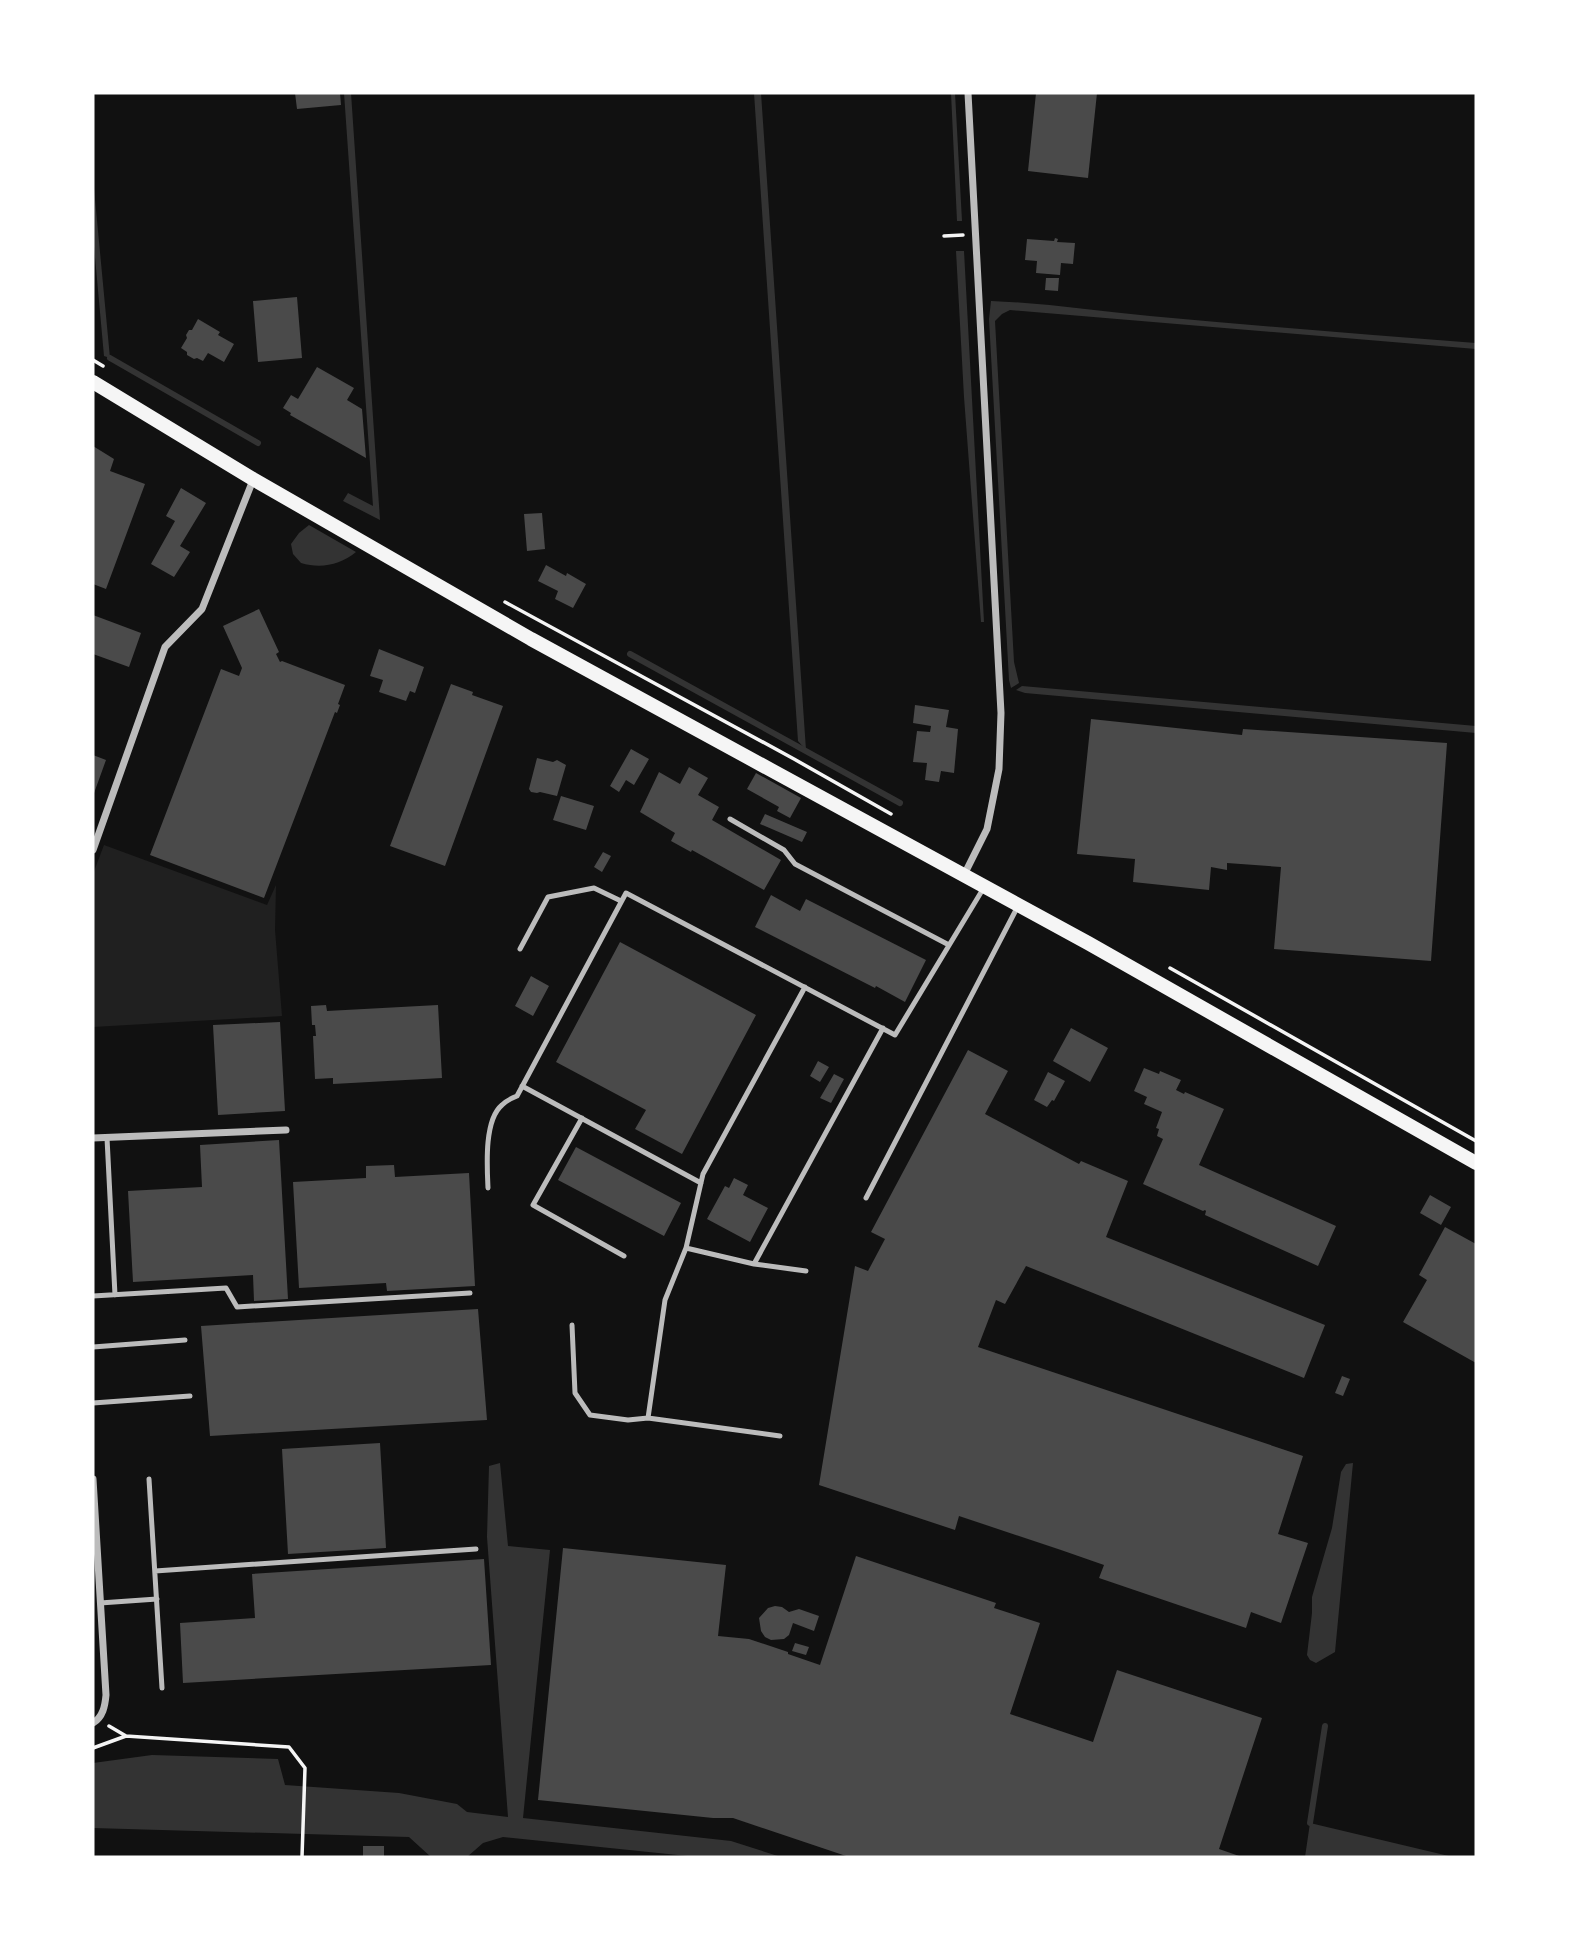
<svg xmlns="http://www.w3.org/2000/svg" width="1569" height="1950" viewBox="0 0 1569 1950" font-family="Merriweather,serif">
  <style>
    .green { fill: #202020 }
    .water { fill: #333 }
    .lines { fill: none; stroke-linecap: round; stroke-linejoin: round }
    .stream { stroke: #333; stroke-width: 6 }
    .building { fill: #4a4a4a }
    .path { stroke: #f5f5f5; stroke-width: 3.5 }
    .service { stroke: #bcbcbc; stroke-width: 5 }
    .minor { stroke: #bcbcbc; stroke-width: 7 }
    .secondary { stroke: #f5f5f5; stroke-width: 14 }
  </style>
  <rect width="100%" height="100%" fill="#111"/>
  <!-- green -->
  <path class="green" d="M104,845l163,60 9,-20 -1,45 7,86 -189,11v-153z"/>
  <!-- water -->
  <path class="water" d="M344,93h7l29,427 -37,-19 5,-8 25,13z
    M754,93h7l45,657 -8,-9z
    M951,93h4l7,128h-5z
    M93,178l17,180 -6,-2 -11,-121z
    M956,251h8l20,371h-3l-17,-225z
    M991,301c53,2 106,10 159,15 109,10 218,19 326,27v6l-466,-39 -8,4 -7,7 19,341 5,21 -8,5 -2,-8 -20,-361z
    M309,525l47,27c-16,13 -35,17 -55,11l-8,-9 -2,-10 8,-11z
    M1022,686l454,40v7l-451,-40 -9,-3z
    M500,1463l8,83 42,4 -27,268 208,23 50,16h-84l-194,-20 -20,6 -16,14h-36l-22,-20 -316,-9v-65l59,-8 126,4 7,26 114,8 58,11 10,8 41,5 -21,-280 2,-71z
    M1353,1463l-18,189 -19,11 -6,-3 -3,-5 5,-42v-16l20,-69 9,-56 5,-8z
    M1310,1823l143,34h-148z"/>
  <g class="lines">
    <!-- stream -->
    <path class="stream" d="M110,358l148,85
      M630,654l270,149
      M1310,1823l15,-97"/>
  </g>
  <!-- building -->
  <path class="building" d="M295,93h45l1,12 -44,4z
    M1036,93h61l-9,85 -60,-7z
    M1055,238l3,1 -1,3 18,1 -2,21 -12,-1 -1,12 -24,-2 1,-12 -12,-1 2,-21 27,2z
    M1046,278h13l-1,13 -13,-1z
    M297,297l5,61 -44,4 -5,-61z
    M198,319l22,13 -2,3 16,9 -10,18 -16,-9 -5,8 -6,-3 -3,1 -7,-4v-3l-6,-4 6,-10 -1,-3 3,-5h3z
    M317,367l37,21 -7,12 15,9 4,49 -76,-43 1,-2 -8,-5 8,-13 7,4z
    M93,446l21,13 -4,12 35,13 -39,105 -13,-5z
    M181,488l25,15 -26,43 10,6 -16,25 -23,-13 24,-43 -9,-5z
    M542,513l3,36 -18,2 -3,-37z
    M546,565l20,11 1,-3 19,11 -13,24 -18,-9 3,-8 -20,-10z
    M259,609l20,43 -3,2 4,8 2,-1 63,24 -7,19 2,1 -3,8 -2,-1 -71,186 -114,-43 71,-186 18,7 3,-8 -19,-42z
    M93,615l48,18 -12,34 -36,-13z
    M379,649l45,18 -9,26 -5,-2 -4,10 -27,-9 4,-12 -13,-4z
    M451,684l22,8 -1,3 31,11 -58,160 -55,-20z
    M915,705l34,5 -3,17 12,2 -4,44 -13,-2 -2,11 -14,-2 2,-17 -14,-1 4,-31 13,1 1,-6 -18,-3z
    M1091,719l151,16 1,-6 204,14 -16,218 -157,-12 7,-82 -54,-4v7l-16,-3 -2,23 -76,-8 2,-23 -58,-5z
    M631,749l18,10 -15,26 -8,-5 -7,12 -9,-6z
    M93,755l13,5 -13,36z
    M537,758l16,4 4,-2 9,5 -9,31 -17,-4 -3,1 -6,-1 -2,-3z
    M689,767l19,11 -10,17 21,12 -7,13 69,40 -17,30 -72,-40 -1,2 -20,-11 4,-8 -35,-21 19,-40 21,12z
    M756,773l45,25 -11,20 -13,-7 2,-4 -32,-18z
    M561,796l33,10 -8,24 -33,-10z
    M765,814l42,18 -5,10 -42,-18z
    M603,852l8,4 -9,16 -8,-5z
    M771,895l29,16 6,-12 120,61 -21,42 -29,-16 -1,2 -120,-61z
    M620,942l136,73 -74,139 -47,-25 11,-19 -90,-48z
    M531,976l18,10 -16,30 -18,-10z
    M326,1005l1,6 111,-6 4,73 -109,6v-6l-18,1 -2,-43h3l-1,-11h-3l-1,-19z
    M280,1022l5,89 -67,4 -5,-90z
    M1071,1028l37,20 -18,34 -37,-21z
    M968,1050l40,21 -23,43 94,50 2,-3 47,20 -22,56 219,88 -21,53 -278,-112 -21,38 -9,-4 -18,47 325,109 -25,78 30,9 -27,80 -30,-11 -5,16 -147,-50 5,-13 -43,-15 -102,-34 -4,14 -136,-45 36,-219 13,5 17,-32 -14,-7z
    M818,1061l11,6 -9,15 -10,-6z
    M1144,1068l15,6 1,-3 21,9 -5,10 8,4 1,-2 39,17 -25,56 137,61 -18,40 -113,-51 1,-4 -1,-1 -2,1 -60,-27 20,-45 -6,-3 2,-7 -3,-1 6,-16 -18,-8 3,-7 -13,-6z
    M1048,1072l17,9 -11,20 -2,-1 -5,7 -13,-7z
    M834,1074l10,5 -13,24 -11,-5z
    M279,1140l9,159 -34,2 -1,-26 -120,7 -5,-91 74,-4 -2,-42z
    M576,1147l105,56 -17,33 -106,-56z
    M394,1165l1,12 74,-4 6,113 -88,5 -1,-8 -87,5 -6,-106 73,-4v-12z
    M734,1178l14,7 -5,10 25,13 -18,34 -43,-23 18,-33 4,2z
    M1430,1195l21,12 -10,18 -21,-12z
    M1445,1227l31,17v119l-73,-41 24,-42 -8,-5z
    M478,1309l9,111 -277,16 -9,-110z
    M1342,1376l8,3 -7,17 -8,-3z
    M380,1443l6,105 -98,6 -6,-105z
    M563,1548l163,17 -8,71 31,3 39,13v2l32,11 36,-109 140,47 -2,5 46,15 -30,91 83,28 24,-72 145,48 -43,131 23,8h-393l-116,-39h-20l-175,-18z
    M484,1559l7,106 -308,18 -3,-60 75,-5 -3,-44z
    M775,1606l7,1 7,5 10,-3 20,7 -5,15 -21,-8 -4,12 -5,4 -13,1 -6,-3 -4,-6 -2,-13 9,-10z
    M795,1643l14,4 -3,8 -14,-4z
    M363,1846h21v11h-21z"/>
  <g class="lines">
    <!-- path -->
    <path class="path" d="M944,236l19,-1
      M93,360l10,6
      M505,602l289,157 97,55
      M1170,968l306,173
      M109,1726l17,10 163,11 16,21 -3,89
      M93,1748l33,-12"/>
    <!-- service -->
    <path class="service" d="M730,819l54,31 11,14 154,81
      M520,949l28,-52 46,-9 27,13
      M805,987l-102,187 -17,74 68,16 129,-236
      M522,1086l179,97
      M582,1118l-49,87 91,51
      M107,1138l8,157
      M488,1188c-1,-22 -4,-68 14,-83 4,-4 10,-7 15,-9l109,-203 269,142 88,-146
      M866,1198l152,-292
      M686,1248l-21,52 -17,118 132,18
      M754,1264l52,7
      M93,1296l133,-8 11,19 233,-14
      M572,1325l3,68 15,22 38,5 20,-2
      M93,1347l92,-7
      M93,1403l97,-7
      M149,1479l13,209
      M155,1571l321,-22
      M100,1603l57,-4"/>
    <!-- minor -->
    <path class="minor" d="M93,850l72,-203 37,-38 51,-129
      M964,875l23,-46 12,-60 2,-56 -33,-620
      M93,1138l193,-8
      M93,1479l13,216c-1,11 -3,22 -13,28"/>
    <!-- secondary -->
    <path class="secondary" d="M93,382l160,97 278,160 557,304 388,220"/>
  </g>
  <!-- border -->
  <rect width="1569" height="1950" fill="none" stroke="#ffffff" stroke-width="189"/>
</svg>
